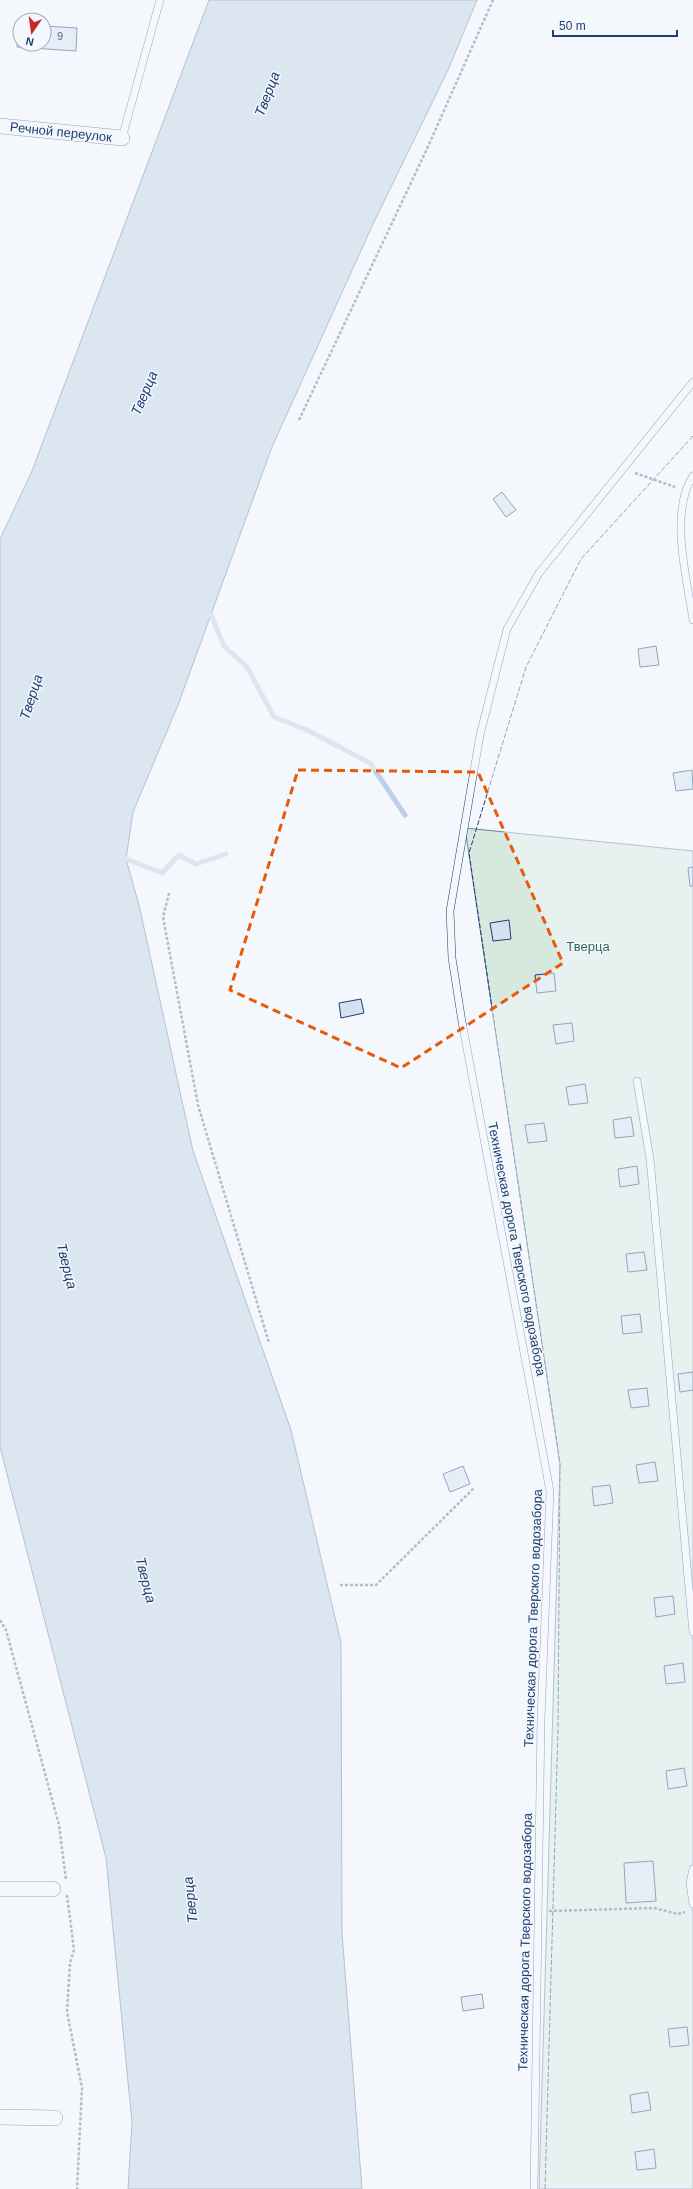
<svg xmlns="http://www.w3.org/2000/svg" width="693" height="2189" viewBox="0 0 693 2189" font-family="Helvetica,sans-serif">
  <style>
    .green { fill: #d7e8df; stroke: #687fa3 }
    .water { fill: #bed0e5; stroke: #687fa3 }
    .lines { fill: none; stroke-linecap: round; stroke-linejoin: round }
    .stream { stroke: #bed0e5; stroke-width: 5 }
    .building { fill: #d5e0f0; stroke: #1d3f73 }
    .service-casing { stroke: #1d3f73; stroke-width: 8 }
    .minor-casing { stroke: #1d3f73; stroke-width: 16 }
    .path { stroke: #5e769c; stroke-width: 2.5; stroke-dasharray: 3 2; stroke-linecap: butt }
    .service { stroke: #f4f7fb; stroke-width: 7 }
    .minor { stroke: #f4f7fb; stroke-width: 15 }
    .fence { stroke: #1d3f73; stroke-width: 1; stroke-dasharray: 5 2; stroke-linecap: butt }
    .marked { fill: none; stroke: #e8590c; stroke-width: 3; stroke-dasharray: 8 5; stroke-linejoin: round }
    .labels { text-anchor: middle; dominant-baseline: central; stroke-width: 3; stroke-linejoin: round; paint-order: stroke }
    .number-label { font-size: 11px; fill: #4b6792 }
    .street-label { font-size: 13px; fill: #1d3f73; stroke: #f4f7fb }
    .park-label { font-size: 13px; fill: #2c6c60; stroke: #f4f7fb }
    .water-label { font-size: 14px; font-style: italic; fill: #1d3f73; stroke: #f4f7fb }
  </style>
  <rect width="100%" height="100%" fill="#f4f7fb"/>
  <!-- green -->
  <path class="green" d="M465,828l228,23v1338h-154l21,-725z"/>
  <!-- water -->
  <path class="water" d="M209,0h268l-29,70 -75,154 -101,223 -94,258 -45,107 -7,47 13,46 54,246 98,279 50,213 1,290 20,256h-234l4,-67 -26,-264 -106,-411v-908l32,-68z"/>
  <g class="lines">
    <!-- stream -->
    <path class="stream" d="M207,612l4,3 13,31 23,21 27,50 33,13 63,33 35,52
      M121,860l5,-1 36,14 17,-18 17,9 30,-10"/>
  </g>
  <!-- building -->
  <path class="building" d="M19,24l1,20h24v-18l33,2 -1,23 -59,-4z
    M502,492l14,18 -10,7 -13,-18z
    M656,646l3,19 -19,2 -2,-18z
    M692,770l1,19 -17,2 -3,-18z
    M693,867v19h-3l-2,-18z
    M509,920l2,19 -18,2 -3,-18z
    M554,973l2,18 -19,2 -2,-18z
    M361,999l3,14 -23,5 -2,-15z
    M572,1023l2,18 -18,3 -3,-19z
    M585,1084l3,19 -19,2 -3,-18z
    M631,1117l3,19 -19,2 -2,-18z
    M544,1123l3,18 -19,2 -3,-18z
    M637,1166l2,18 -19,3 -2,-18z
    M644,1252l3,18 -19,2 -2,-18z
    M640,1314l2,18 -19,2 -2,-18z
    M693,1372v18l-13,2 -2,-18z
    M647,1388l2,18 -18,2 -3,-18z
    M655,1462l3,19 -19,2 -3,-18z
    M463,1466l7,18 -20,8 -7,-18z
    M610,1485l3,18 -19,3 -2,-19z
    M673,1596l2,18 -19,3 -2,-19z
    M683,1663l2,19 -19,2 -2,-18z
    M684,1768l3,18 -19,3 -2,-18z
    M653,1861l3,40 -30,2 -2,-40z
    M482,1994l2,14 -21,3 -2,-14z
    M687,2027l2,18 -19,2 -2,-18z
    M648,2092l3,18 -19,3 -2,-18z
    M654,2149l2,19 -19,2 -2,-18z"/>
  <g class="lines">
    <!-- service casing -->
    <g class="service-casing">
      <path id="service" d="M122,138l38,-138
        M693,476c-24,36 -6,104 0,144
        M637,1081l13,78 43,473
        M693,1869l-3,14 3,21
        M534,2189l7,-470 9,-228 -88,-469 -10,-64 -2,-47 30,-176 27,-106 32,-56 154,-191"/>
    </g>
    <!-- minor casing -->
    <g class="minor-casing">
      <path id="minor" d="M0,126l122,12
        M0,1889h53
        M0,2117l55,1"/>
    </g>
    <!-- path -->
    <path class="path" d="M299,420l127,-269 67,-151
      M635,473l40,14
      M169,893l-6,24 35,188 71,238
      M340,1585h36l99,-98
      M0,1620l6,10 53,195 7,55
      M67,1895l7,55 -4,13 -3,49 15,76 -5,101
      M549,1911l105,-3 24,6 7,-2"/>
    <!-- service -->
    <use href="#service" class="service"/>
    <!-- minor -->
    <use href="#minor" class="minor"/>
    <!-- fence -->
    <path class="fence" d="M545,2189l13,-460 2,-265 -91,-611 57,-186 55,-108 112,-123"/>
  </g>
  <!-- marked area -->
  <path d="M0 0H693V2189H0ZM298,770l180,2 85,191 -162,105 -171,-78z" fill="#f4f7fb" fill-opacity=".55" fill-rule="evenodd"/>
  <path class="marked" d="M298,770l180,2 85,191 -162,105 -171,-78z"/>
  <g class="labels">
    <!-- number labels -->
    <g class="number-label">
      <text x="60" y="36">9</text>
    </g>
    <!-- street labels -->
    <g class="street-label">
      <text transform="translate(61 132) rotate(6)">Речной переулок</text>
      <text transform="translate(517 1249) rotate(79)">Техническая дорога Тверского водозабора</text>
      <text transform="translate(533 1618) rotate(-88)">Техническая дорога Тверского водозабора</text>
      <text transform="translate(525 1942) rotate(-89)">Техническая дорога Тверского водозабора</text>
    </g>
    <!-- park labels -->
    <g class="park-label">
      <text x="588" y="946">Тверца</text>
    </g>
    <!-- water labels -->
    <g class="water-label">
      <text transform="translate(267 94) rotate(-69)">Тверца</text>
      <text transform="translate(144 393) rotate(-67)">Тверца</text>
      <text transform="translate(31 697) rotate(-72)">Тверца</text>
      <text transform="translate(67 1266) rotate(76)">Тверца</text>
      <text transform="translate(146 1580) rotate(76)">Тверца</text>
      <text transform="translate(190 1900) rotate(-96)">Тверца</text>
    </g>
  </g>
  <!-- north arrow -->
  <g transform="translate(32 32) rotate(193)"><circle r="19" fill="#f4f7fb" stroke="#9eadc5"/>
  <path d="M0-3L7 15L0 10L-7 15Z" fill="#c62828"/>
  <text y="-6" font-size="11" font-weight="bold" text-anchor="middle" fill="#1d3f73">N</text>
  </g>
  <!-- scale -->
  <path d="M553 30v6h124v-6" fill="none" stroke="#1d3f73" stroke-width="2"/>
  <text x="559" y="30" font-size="12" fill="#1d3f73" stroke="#f4f7fb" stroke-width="3" paint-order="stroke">50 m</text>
</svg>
